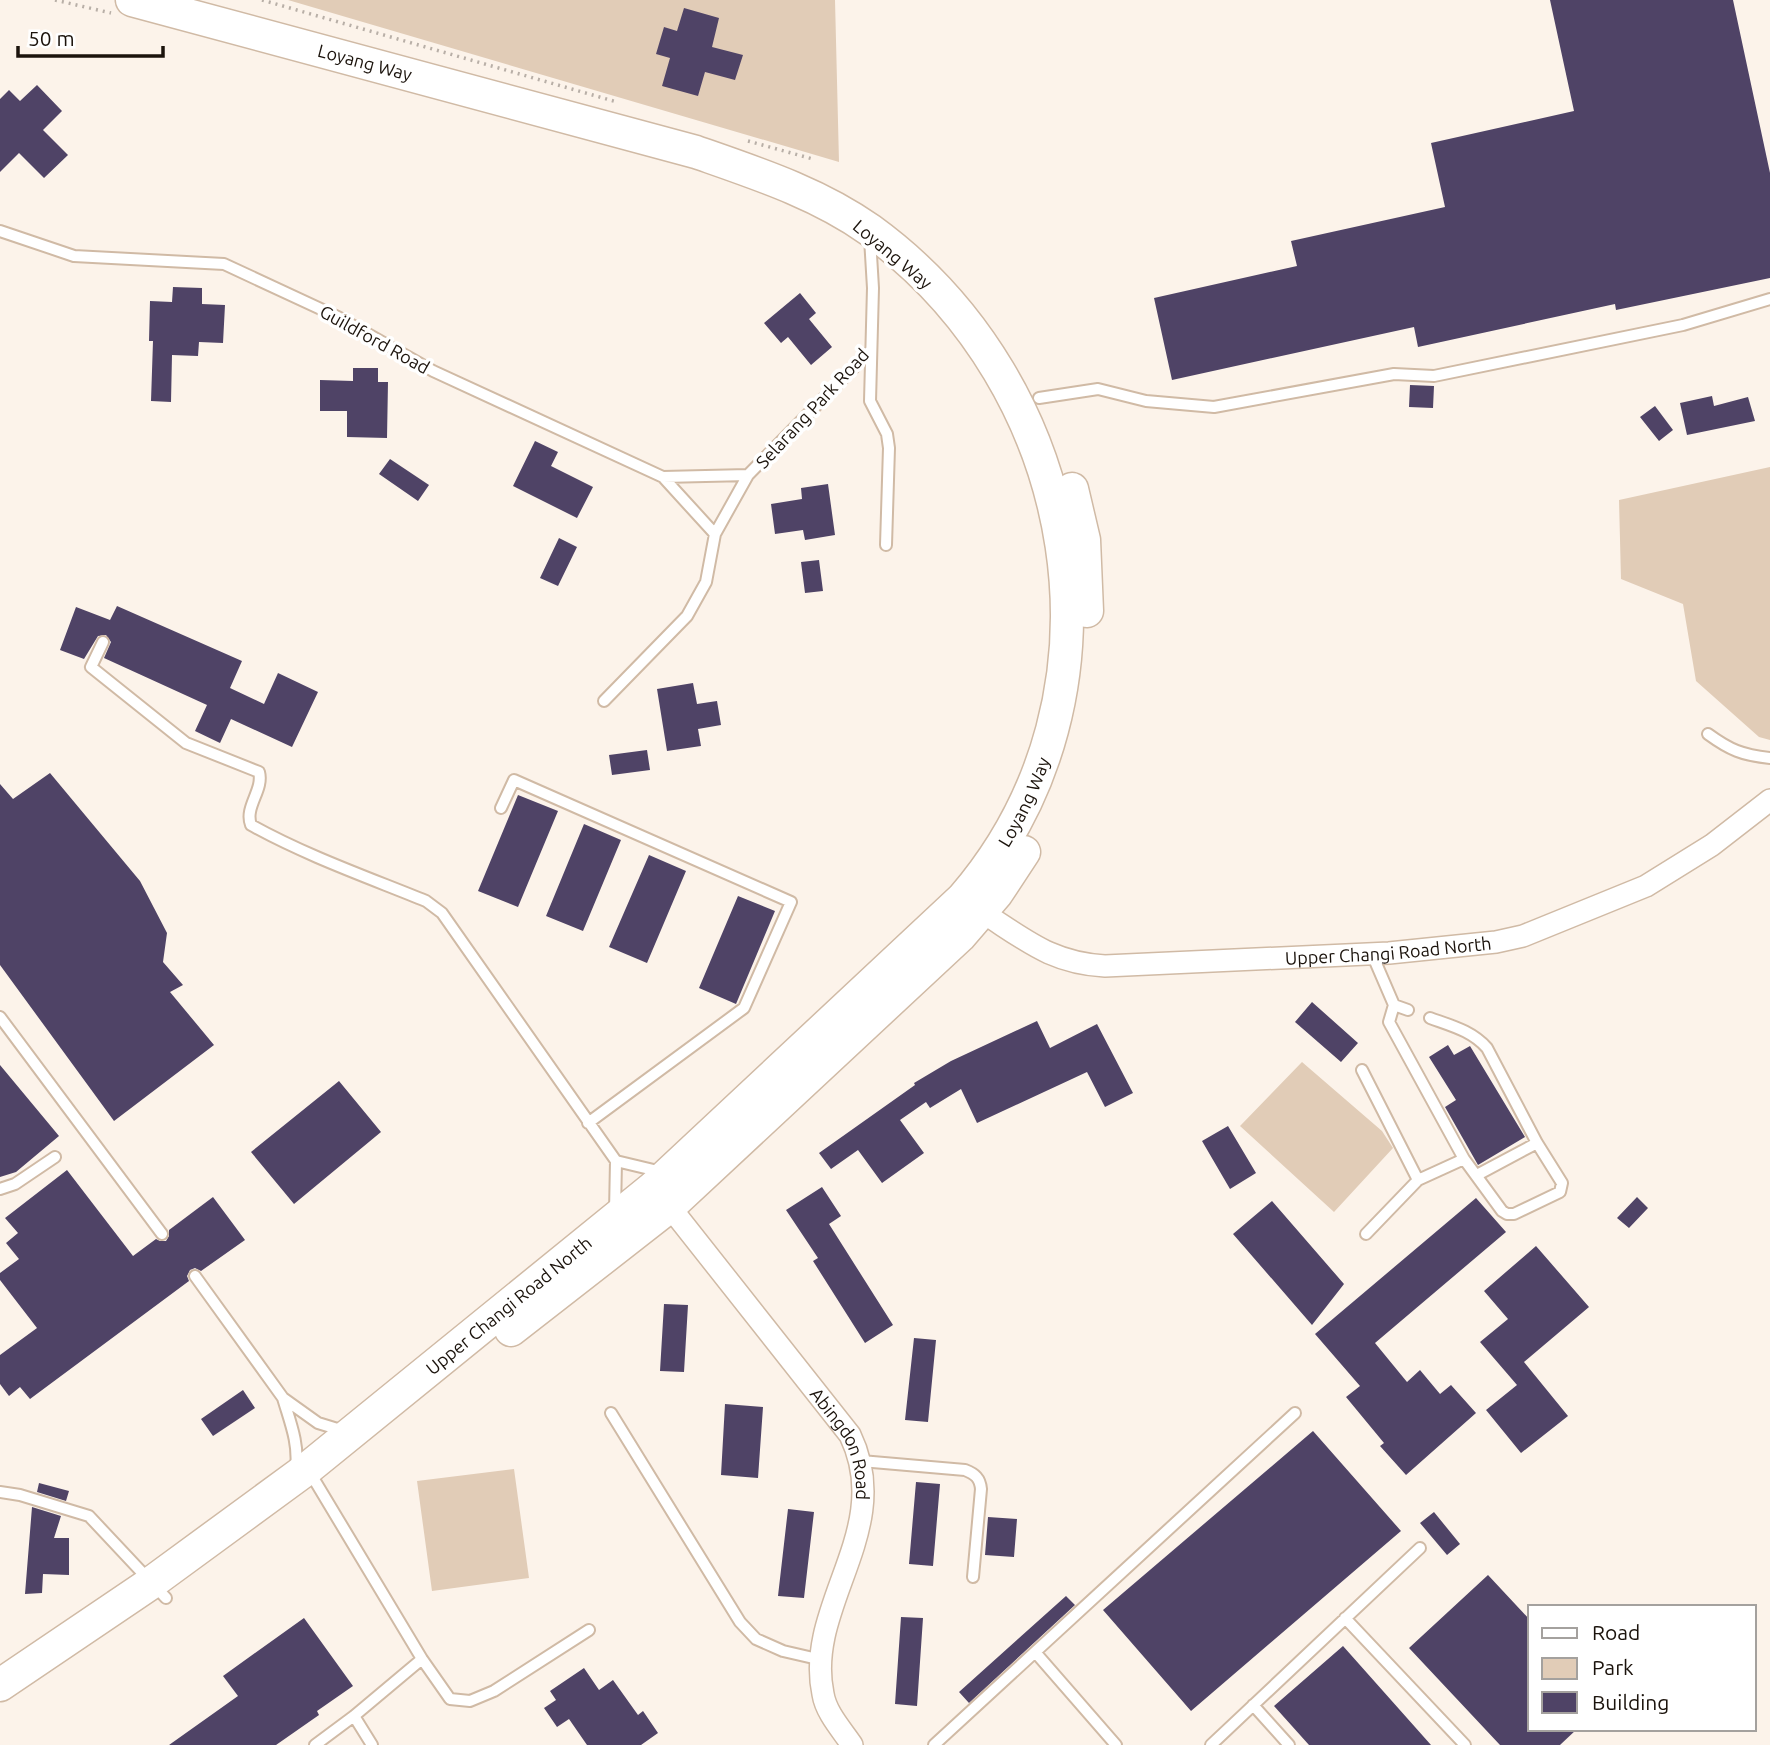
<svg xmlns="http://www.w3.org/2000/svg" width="1770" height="1745" viewBox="0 0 1770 1745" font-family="Ubuntu,sans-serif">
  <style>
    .green { fill: #e1ccb7 }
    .building { fill: #4f4366 }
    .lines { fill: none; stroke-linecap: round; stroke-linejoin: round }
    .lane-casing { stroke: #d0baa5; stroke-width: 14 }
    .street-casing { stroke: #d0baa5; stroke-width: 24 }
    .secondary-casing { stroke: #d0baa5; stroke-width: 35 }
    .path { stroke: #b8afa7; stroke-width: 3.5; stroke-dasharray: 2 5; stroke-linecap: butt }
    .lane { stroke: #fff; stroke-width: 10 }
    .street { stroke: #fff; stroke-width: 21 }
    .secondary { stroke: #fff; stroke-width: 32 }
    .labels { text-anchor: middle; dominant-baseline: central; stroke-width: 7; stroke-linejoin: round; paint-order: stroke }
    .street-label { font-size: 18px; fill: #1b130c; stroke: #fff }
  </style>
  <rect width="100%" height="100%" fill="#fcf3ea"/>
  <!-- green -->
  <path class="green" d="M288,0h547l4,162z
    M1770,467v273l-11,-3 -63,-56 -13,-77 -62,-25 -2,-79z
    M1302,1062l80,69 11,17 -59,64 -94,-86z
    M514,1469l15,109 -97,13 -15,-110z"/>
  <!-- building -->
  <path class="building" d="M1550,0h183l37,173v105l-154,32 -1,-6 -197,43 -4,-20 -242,53 -18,-82 143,-32 -6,-25 154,-34 -14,-64 143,-32z
    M684,8l35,10 -7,29 31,8 -8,25 -30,-8 -7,24 -36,-10 8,-28 -14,-4 8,-27 13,4z
    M37,85l25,26 -19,19 25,25 -24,23 -25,-25 -19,19v-73l9,-9 11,11z
    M173,287l29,1v16l23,1 -2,38 -24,-1 -1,14 -26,-1 -1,47 -20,-1 2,-60h-4l1,-40 22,1z
    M800,293l16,20 -7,6 23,28 -21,18 -23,-28 -7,6 -17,-20z
    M353,368h25v14h10l-1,56 -40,-1v-26h-27v-31l33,1z
    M1410,385l24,1 -1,22 -24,-1z
    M1712,396l2,10 34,-9 7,24 -68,14 -7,-32z
    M1655,406l18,24 -14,11 -19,-24z
    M535,441l23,11 -7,14 42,21 -16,31 -64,-32z
    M390,459l39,26 -11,16 -39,-27z
    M828,484l7,51 -30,5 -2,-10 -28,4 -4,-30 31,-5 -1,-11z
    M559,538l18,9 -19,39 -18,-8z
    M819,560l4,31 -18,2 -4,-31z
    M117,606l125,55 -12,27 34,16 14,-31 40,19 -26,55 -61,-28 -11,24 -25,-12 12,-26 -103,-47 7,-16 -5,-7 -8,1 -14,23 -24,-9 16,-43 34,13z
    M693,683l4,21 20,-3 4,24 -23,4 3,17 -34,5 -10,-62z
    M647,750l3,20 -38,5 -3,-20z
    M50,773l90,108 27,52 -4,29 20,23 -13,7 44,53 -100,76 -114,-156v-181l13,15z
    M518,795l40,16 -40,96 -40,-16z
    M584,824l37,16 -38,91 -37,-15z
    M649,855l37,16 -39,92 -38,-16z
    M738,896l37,15 -39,93 -37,-16z
    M1312,1002l46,41 -17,19 -46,-40z
    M1037,1021l13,27 47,-24 36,69 -28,14 -18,-35 -110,51 -16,-34 -31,19 -4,-6 -26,18 24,33 -42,30 -24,-33 -27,19 -12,-16 96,-68 -1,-2 37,-22z
    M1448,1045l6,10 16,-9 55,91 -47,28 -33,-58 11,-7 -27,-43z
    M0,1065l59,71 -43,36 -16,5z
    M339,1081l42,51 -87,72 -43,-52z
    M1228,1126l28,47 -26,16 -28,-48z
    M67,1170l66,86 23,-17 4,2h6l3,-5v-6l44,-33 32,43 -44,31 -6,-3 -5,2 -3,6 2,5 -159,118 -10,-12 -11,9 -9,-12v-29l37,-27 -37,-48v-7l19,-14 -13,-16 12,-10 -13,-15z
    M822,1187l19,29 -12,8 64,101 -28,18 -52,-82 5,-3 -32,-48z
    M1637,1197l11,11 -19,20 -12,-10z
    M1476,1198l30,34 -131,111 32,39 13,-12 20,24 11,-9 25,28 -70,62 -26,-29 4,-3 -38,-46 14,-11 -45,-52z
    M1272,1201l72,83 -32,41 -79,-91z
    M1536,1246l53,61 -65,55 44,54 -47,37 -35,-43 31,-25 -37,-43 28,-23 -24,-28z
    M664,1304l24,1 -4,67 -24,-1z
    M914,1338l22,2 -8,82 -23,-2z
    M243,1390l12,18 -42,28 -12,-17z
    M725,1404l38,3 -5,71 -37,-3z
    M1313,1431l88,100 -210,180 -88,-101z
    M916,1482l24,2 -7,82 -24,-2z
    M39,1483l30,8 -3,10 -29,-9z
    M32,1507l29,9 -7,22h15v37l-26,-1 -1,19 -17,1z
    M788,1509l26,3 -10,86 -26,-2z
    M1434,1512l26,32 -13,11 -27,-32z
    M988,1517l29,2 -3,38 -29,-2z
    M1488,1575l42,45v109h47l-17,16h-60l-91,-97z
    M1066,1596l9,9 -106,98 -10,-11z
    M901,1617l22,1 -6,88 -22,-2z
    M304,1618l49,68 -36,25 2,4 -43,30h-107l69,-49 -15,-20z
    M1343,1646l88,99h-122l-35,-39z
    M584,1668l15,22 14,-10 25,35 5,-4 15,22 -17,12h-54l-18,-26 -12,8 -13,-19 12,-8 -6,-9z"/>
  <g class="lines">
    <!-- lane casing -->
    <g class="lane-casing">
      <path id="lane" d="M0,231l74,25 150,8 114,53 95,54 230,106 52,57
        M870,238l3,50 -3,113 17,33 2,14 -3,97
        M1039,398l59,-9 48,12 68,6 180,-33 40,2 249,-51 87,-26
        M663,477l85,-2
        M103,642l-12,25 95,76 73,29c5,18 -15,35 -8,53 56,31 116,52 175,76l16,12 174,248 -1,51
        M604,701l83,-85 19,-34 9,-48 33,-59 122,-124
        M1708,734c22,16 34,21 62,24
        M501,808l13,-28 277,122 -47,106 -156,115
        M1372,954l22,51
        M1408,1010l-14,-5 -5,17 75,137 38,52 5,3h7l46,-22 2,-9 -25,-40 -50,-95c-15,-17 -35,-22 -57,-30
        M0,1017l162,217
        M1362,1070l56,110
        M616,1161l46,11
        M1477,1175l60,-32
        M0,1189l15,-5 40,-27
        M1366,1234l52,-54 46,-21
        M195,1276l88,122
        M611,1413l129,209 16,17 27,12 39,9
        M861,1461l104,9c10,4 15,8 16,19l-8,88
        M296,1468c3,-25 -6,-46 -13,-70l35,25 26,8
        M309,1471l113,188 28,40 20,2 24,-10 95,-61
        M0,1492l20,3 69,21 77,82
        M1345,1618l120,127
        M1035,1652l81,93
        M1253,1705l36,40
        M354,1716l18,29
        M315,1745l39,-29 68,-57
        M934,1745l361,-332
        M1211,1745l209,-197"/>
    </g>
    <!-- street casing -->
    <g class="street-casing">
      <g id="street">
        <path id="s1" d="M982,912c44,28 69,51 123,54l284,-13 107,-11 27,-6 123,-50 66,-41 58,-45"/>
        <path id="s2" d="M662,1197l188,238c46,95 -46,170 -27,259 3,19 19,36 29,51"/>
      </g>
    </g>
    <!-- secondary casing -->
    <g class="secondary-casing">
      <g id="secondary">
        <path d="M1072,489l12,51 3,71"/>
        <path d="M511,1330l159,-124 290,-270 37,-43 27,-41"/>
        <path id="s3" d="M0,1685l151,-102 157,-115 346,-281 309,-289c175,-203 119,-514 -93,-668 -52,-37 -114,-57 -174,-78l-564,-152"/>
      </g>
    </g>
    <!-- path -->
    <path class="path" d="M55,0l56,13
      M262,0l355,102
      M748,141l65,18"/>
    <!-- lane -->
    <use href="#lane" class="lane"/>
    <!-- street -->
    <use href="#street" class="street"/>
    <!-- secondary -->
    <use href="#secondary" class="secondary"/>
  </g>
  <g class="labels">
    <!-- street labels -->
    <g class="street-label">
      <text transform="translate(365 62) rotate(15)">Loyang Way</text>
      <text transform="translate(893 254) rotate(40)">Loyang Way</text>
      <text transform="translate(375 339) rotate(29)">Guildford Road</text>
      <text transform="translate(812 408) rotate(-47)">Selarang Park Road</text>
      <text stroke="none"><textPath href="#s3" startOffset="1360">Loyang Way</textPath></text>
      <text stroke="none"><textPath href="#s1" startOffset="420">Upper Changi Road North</textPath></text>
      <text stroke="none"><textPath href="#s3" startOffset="635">Upper Changi Road North</textPath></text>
      <text stroke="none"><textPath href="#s2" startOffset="308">Abingdon Road</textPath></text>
    </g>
  </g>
  <!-- legend -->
  <rect x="1528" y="1605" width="228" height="126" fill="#ffffff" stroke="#a4a19e" stroke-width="2"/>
  <rect x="1542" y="1628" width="35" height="10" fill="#ffffff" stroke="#a4a19e" stroke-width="2"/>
  <text x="1592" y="1640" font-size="21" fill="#1b130c">Road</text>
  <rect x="1542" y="1658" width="35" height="21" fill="#e1ccb7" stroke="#a4a19e" stroke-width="2"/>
  <text x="1592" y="1675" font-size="21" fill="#1b130c">Park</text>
  <rect x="1542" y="1692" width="35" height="21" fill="#4f4366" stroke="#a4a19e" stroke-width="2"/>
  <text x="1592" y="1710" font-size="21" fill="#1b130c">Building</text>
  <!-- scale -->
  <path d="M18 46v10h145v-10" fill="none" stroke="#1b130c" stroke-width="3.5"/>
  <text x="28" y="46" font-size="21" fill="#1b130c" stroke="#ffffff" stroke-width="5" paint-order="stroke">50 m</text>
</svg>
